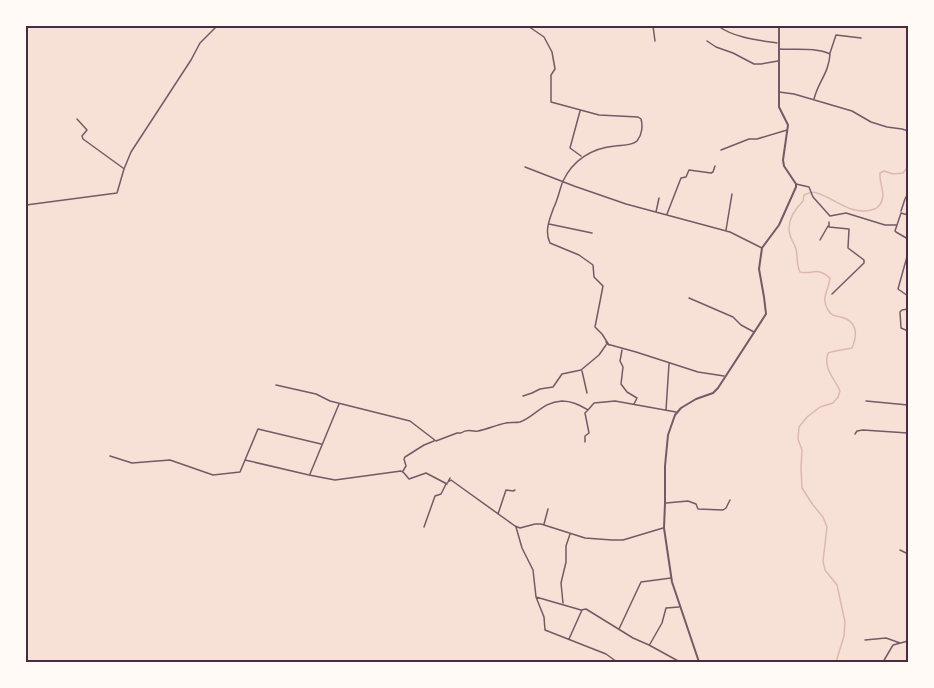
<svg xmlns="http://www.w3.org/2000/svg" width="934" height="688" viewBox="0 0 934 688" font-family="'Exo 2',sans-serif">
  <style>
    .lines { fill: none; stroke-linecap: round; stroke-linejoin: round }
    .stream { stroke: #dcb8b0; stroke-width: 1.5 }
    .minor { stroke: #755966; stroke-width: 1.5 }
    .tertiary { stroke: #755966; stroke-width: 2 }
    .neatline { fill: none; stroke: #4a2c40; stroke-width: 2 }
  </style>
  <rect width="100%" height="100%" fill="#f7e1d7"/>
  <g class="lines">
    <!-- stream -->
    <path class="stream" d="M836,662l8,-26 1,-14 -8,-37 -12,-15 -2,-9 4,-34 -4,-10 -10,-12 -11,-17 -1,-20 1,-18 -4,-11 1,-12 8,-10 13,-10 13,-4 5,-6 2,-6c-6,-13 -17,-23 -12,-38 8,-3 16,-3 24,-5 6,-14 5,-27 -11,-31 -6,-1 -9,-1 -13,-7 -8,-13 1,-19 2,-32 -14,-12 -16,-3 -30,-6 -4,-8 -2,-15 -4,-23 -1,-5 -5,-9 -6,-14 -4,-14 4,-25 13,-34l1,-6c5,-2 8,-4 13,-2 19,6 33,22 54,17 7,-1 11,-7 12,-14 0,-8 -4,-16 -3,-23l4,-2 9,3 10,-1 4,-5 1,-13"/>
    <!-- minor -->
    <path class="minor" d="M528,26l16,11 8,15 3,17 -4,6v27l48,13 39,2 3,2c2,7 1,16 -4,22 -5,5 -16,4 -22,5 -23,2 -42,14 -52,35 -3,7 -5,18 -9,26 -4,11 -10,24 -4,36l29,12 14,10 1,12 9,9 -8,41 7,7 7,11
      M653,26l2,15
      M718,26c17,12 39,14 59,17
      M707,41l9,6 17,6 21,11h7l17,-3
      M779,49c17,1 37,-2 51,5 -1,19 -12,28 -16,45
      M830,53l6,-18 25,3
      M779,92l15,2 58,17 19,11 16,5 15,2 6,2
      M580,111l-10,37 11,8
      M77,119l10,11 -5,6 1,3 40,29
      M721,150l28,-11h8l30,-9
      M525,167l49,19 52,18 104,28 32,16
      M796,184l13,3 4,10 17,19
      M26,205l91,-12 7,-24 7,-17 60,-92 9,-17 17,-17
      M901,211l4,-12 3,-6
      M656,212l3,-14
      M667,214l14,-36 5,-1 3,-7 22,3 2,-1 2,-6
      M908,215l-7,-2 -6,18 1,1 12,7
      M830,216l16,-3 39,12h11
      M829,222v5l20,2 -1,19 16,12v3l-32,31
      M549,224l43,9
      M726,230l6,-36
      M820,240l8,-14
      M908,253l-10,36 10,7
      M689,298l44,19 8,8 13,7
      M908,309l-6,1 -2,2 1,16 7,3
      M606,342l1,2 29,8 62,20 26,4
      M622,350l-2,11 3,6 -2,17 6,8 10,6 -3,6
      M582,371l5,22
      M276,385l40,9 14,7 80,20 26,20 21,-8h4c7,-5 10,-1 17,-2 10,-2 18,-6 28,-8 4,-1 9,0 14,-1 16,-6 22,-20 42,-21 10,0 17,4 26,9l6,-7 21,-2 61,11
      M523,396l9,-3 8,-4 13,-2 9,-13 19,-4 18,-15 7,-10
      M866,401l42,4
      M666,410l3,-46
      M855,434l2,-3 6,-1 45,3
      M585,442v-6l4,-3 -4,-20 2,-2
      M110,456l22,7 38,-3 43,15 27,-3 18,-43 63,15
      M245,460l64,15 26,5 66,-9 3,2 5,6 17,-6 21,11v-1
      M403,471l3,-5 -2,-7 1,-2 19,-12 10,-4
      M310,474l29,-70
      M450,478l-2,4 3,-2 64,46 5,2 15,-4h6l44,14 27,2h11l40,-12
      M666,503l22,-2 8,3 2,5 25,1 3,-2 4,-8
      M498,514l8,-24 7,1 2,-1
      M544,524l4,-15
      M424,527l11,-31 6,-2 5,-10
      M516,527l6,21 11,22 3,27 8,20 1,13 61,24 11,8
      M900,550l8,4
      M536,597l45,13 5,-1 47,29 16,7 31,17
      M563,603l-2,-20 5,-21v-16l4,-12
      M619,629l22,-47 30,-4
      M569,639l13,-29
      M865,640l21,-2 14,5
      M650,644l12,-21 4,-15 13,-1
      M883,662l10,-17 15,-4"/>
    <!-- tertiary -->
    <path class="tertiary" d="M699,662l-27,-80 -8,-54 1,-25v-37l3,-31 7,-20 6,-7 15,-9 17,-6 5,-5 48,-74 -2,-17 -5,-28 3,-21 17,-23 17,-38v-3l-12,-18 -1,-6 5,-35 -9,-18v-81"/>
  </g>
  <!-- border -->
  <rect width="934" height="688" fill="none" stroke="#fffaf5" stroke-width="54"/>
  <rect x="27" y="27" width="880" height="634" class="neatline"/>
</svg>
